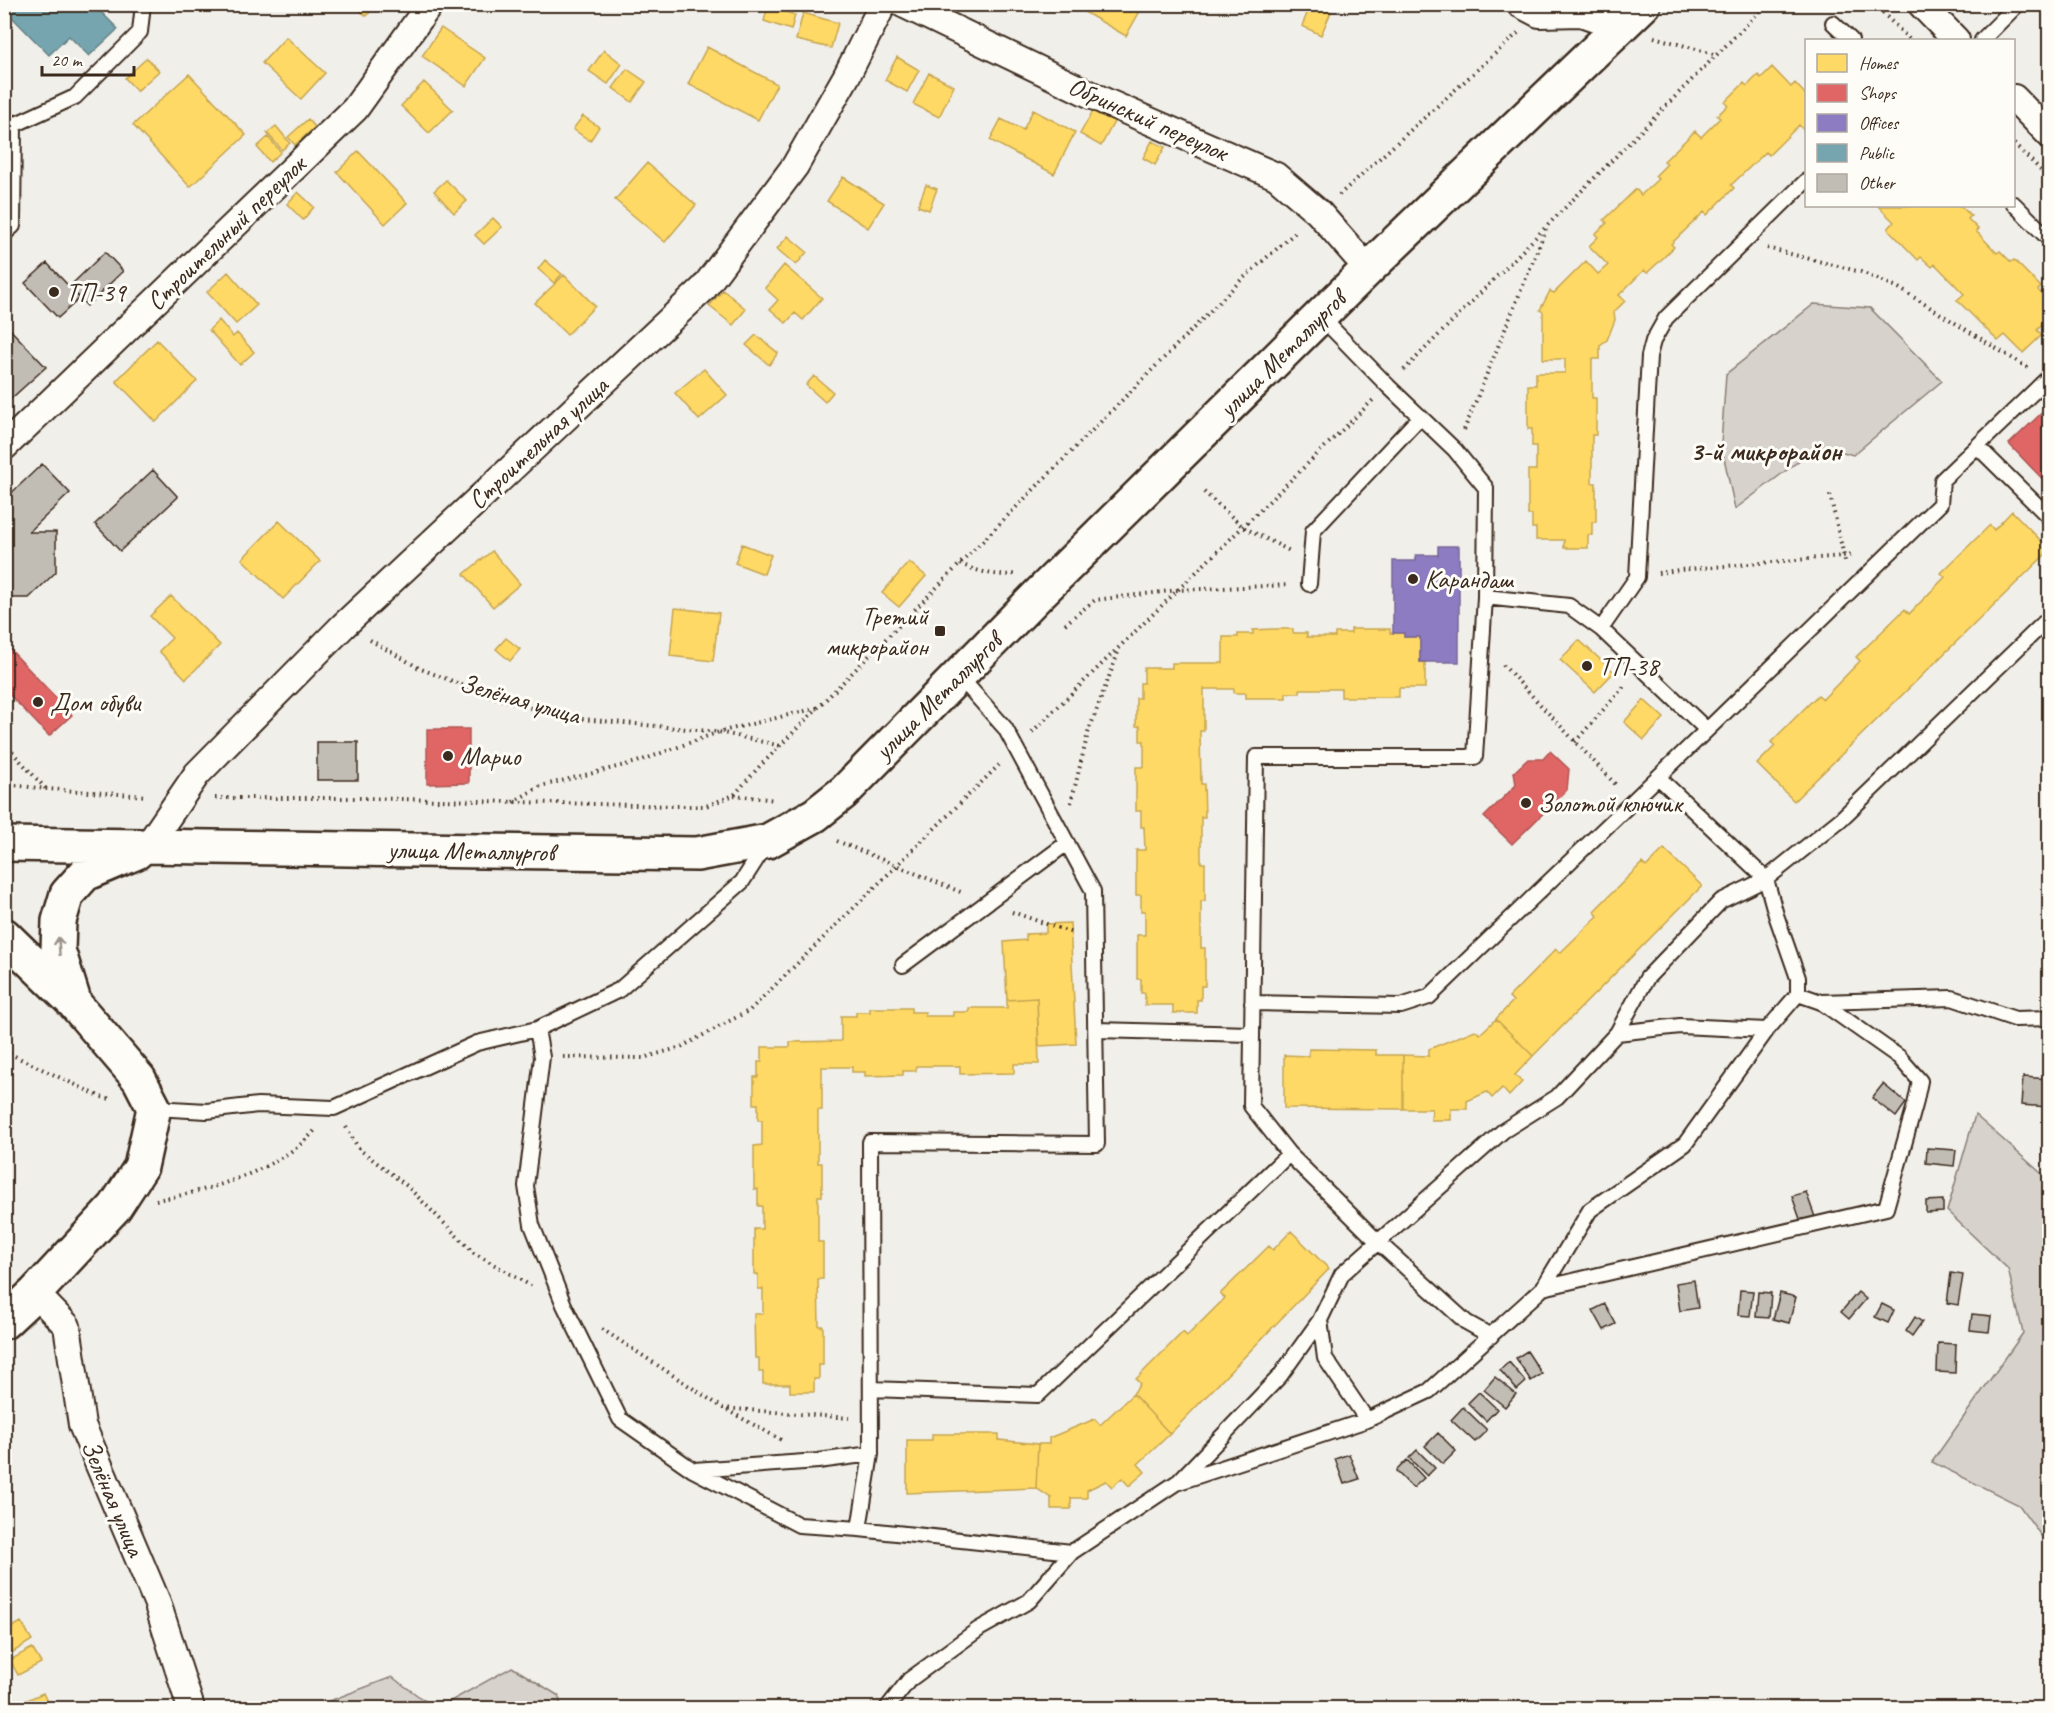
<svg xmlns="http://www.w3.org/2000/svg" width="2054" height="1713" viewBox="0 0 2054 1713" font-family="Caveat,sans-serif">
  <style>
    .green { fill: #d7d2cc; stroke: #897e75; stroke-width: 1.5 }
    .homes { fill: #ffd966; stroke: #c4a450; stroke-width: 1.5 }
    .shops { fill: #e06666; stroke: #ae5450; stroke-width: 1.5 }
    .offices { fill: #8e7cc3; stroke: #756392; stroke-width: 1.5 }
    .public { fill: #76a5af; stroke: #648084; stroke-width: 1.5 }
    .building { fill: #c1bcb4; stroke: #3b2a1e; stroke-width: 1.5 }
    .lines { fill: none; stroke-linecap: round; stroke-linejoin: round }
    .lane-casing { stroke: #3b2a1e; stroke-width: 18 }
    .street-casing { stroke: #3b2a1e; stroke-width: 30 }
    .secondary-casing { stroke: #3b2a1e; stroke-width: 38 }
    .path { stroke: #3b2a1e; stroke-width: 4; stroke-dasharray: 1.5 4.5; stroke-linecap: butt }
    .lane { stroke: #fdfcf7; stroke-width: 14 }
    .street { stroke: #fdfcf7; stroke-width: 26 }
    .secondary { stroke: #fdfcf7; stroke-width: 33 }
    .oneway { stroke: #9c938a }
    .poi-dot { fill: #3b2a1e; stroke: #fdfcf7; stroke-width: 2 }
    .labels { text-anchor: middle; dominant-baseline: central; stroke-width: 6; stroke-linejoin: round; paint-order: stroke }
    .street-label { font-size: 26px; fill: #3b2a1e; stroke: #fdfcf7 }
    .poi-label { font-size: 26px; fill: #3b2a1e; stroke: #fdfcf7; text-anchor: start }
    .neighbourhood-label { font-size: 27px; font-weight: bold; fill: #3b2a1e; stroke: #fdfcf7 }
  </style>
  <rect width="100%" height="100%" fill="#f1efea"/>
  <filter id="ink" filterUnits="userSpaceOnUse"><feTurbulence type="fractalNoise" baseFrequency=".0167" numOctaves="2"/><feDisplacementMap in="SourceGraphic" scale="12" xChannelSelector="R" yChannelSelector="G"/><feConvolveMatrix kernelMatrix="1 2 1 2 8 2 1 2 1" color-interpolation-filters="sRGB"/></filter>
  <g filter="url(#ink)">
    <!-- green -->
    <path class="green" d="M1814,304l56,4 72,73 -89,74 -33,-10 -85,64 -14,-65 5,-70z
      M1975,1115l74,65v367l-30,-42 -87,-43 91,-129 -15,-64 -61,-58z
      M512,1667l47,29 2,12h-123z
      M392,1677l43,31h-124z"/>
    <!-- homes -->
    <path class="homes" d="M350,4h25l-8,12z
      M1082,4h62l-18,32 -47,-27z
      M1311,4l20,8 -10,23 -19,-9z
      M768,6l27,9 -4,15 -27,-9z
      M803,13l35,10 -7,25 -35,-8z
      M441,28l44,30 -19,28 -44,-30z
      M286,37l39,36 -24,26 -39,-36z
      M707,47l70,37 -19,36 -70,-36z
      M604,50l18,14 -14,20 -19,-13z
      M897,57l22,13 -12,22 -22,-12z
      M147,58l12,13 -22,20 -12,-13z
      M1772,67l19,20 4,-4 11,12v38l-7,-8 -30,30 -3,-3 -35,33 3,3 -27,27 -3,-3 -33,32 3,3 -13,13 -14,13 -3,-3 -25,25 6,6 -11,11 1,8 -8,20 -7,5v14h-8v39h4v37h-4v48h4v39h-4v13h-4v13h-24v-8h-28v-12h-4v-13h-4v-45h8v-24h-4v-17h-4v-44h8v-12h29v-14h-22v-47l-3,-2 10,-19 4,2 32,-32 12,13 10,-9 -19,-19 9,-9 -3,-3 12,-11 -3,-3 32,-31 5,6 17,-16 -3,-3 12,-12 -3,-3 31,-30 6,6 19,-19 -3,-2 11,-11 -3,-3 19,-19 3,3 11,-11 3,3z
      M627,69l19,13 -14,20 -19,-14z
      M929,73l25,13 -15,31 -26,-13z
      M189,74l57,61 -56,52 -57,-62z
      M424,82l29,28 -24,23 -28,-27z
      M1094,109l21,11 -14,26 -21,-12z
      M1033,110l42,22 -21,42 -64,-34 11,-21 22,11z
      M583,116l16,11 -9,14 -17,-12z
      M308,119l7,8 -20,18 -7,-8z
      M276,126l14,17 -8,7 -15,-17z
      M268,137l13,15 -11,10 -13,-15z
      M1152,141l13,6 -10,18 -12,-7z
      M358,151l49,52 -22,21 -48,-52z
      M647,163l49,42 -31,37 -50,-42z
      M843,177l41,26 -16,25 -41,-27z
      M446,180l21,21 -13,12 -20,-22z
      M926,185l11,4 -8,21 -11,-4z
      M298,192l16,15 -11,13 -16,-16z
      M1878,206h83l10,10 -3,3 10,10 -2,2 21,22 3,-2 11,11 3,-2 27,27 -3,3 10,10 -3,3 5,4v10l-13,13 5,5 -19,18 -18,-18 -7,6 -41,-41 7,-6 -29,-30 -3,3 -11,-10 -3,3 -30,-31 6,-7z
      M493,218l9,9 -18,17 -9,-9z
      M788,236l19,16 -11,13 -19,-16z
      M545,260l17,14 -8,9 -16,-14z
      M784,265l38,33 -19,22 -8,-7 -9,10 -16,-14 8,-9 -13,-12z
      M228,272l29,33 -21,19 -29,-32z
      M564,275l31,31 -28,29 -32,-32z
      M723,290l23,19 -13,16 -24,-19z
      M219,320l14,17 4,-4 17,19 -14,13 -31,-35z
      M756,335l22,18 -9,12 -23,-20z
      M157,340l40,41 -41,41 -40,-41z
      M704,369l23,26 -28,25 -24,-27z
      M814,376l19,16 -8,10 -19,-17z
      M2012,511l38,39 -256,251 -37,-37 18,-18 -4,-4 47,-47 5,4 37,-38 -4,-4 49,-48 4,5 36,-37 -4,-4 49,-48 4,5z
      M279,521l41,40 -37,38 -41,-40z
      M742,544l29,11 -7,19 -29,-11z
      M492,551l28,33 -27,23 -29,-33z
      M909,562l17,14 -27,31 -17,-14z
      M171,596l49,49 -34,34 -27,-28 13,-13 -22,-22z
      M675,608l44,5 -6,48 -43,-5z
      M1273,629h20v4h14v4h28v-4h16v-4h39v4h14v4h16v25h5v26h-26v9h-58v-8h-41v4h-14v5h-40v-5h-12v-4h-30v42h-4l1,53h3l1,33h-4v46h4v38h-4v47h4v38h-4v14h-4v13h-24v-8h-28v-12h-4v-14h-4v-44h8v-24h-4v-16h-5v-45h9l-1,-23h-3v-16h-5v-44h8v-26h-4v-15h-4v-28h4v-15h4v-15h28v-5h51v-26h15v-3h15v-4z
      M506,638l14,11 -10,12 -14,-12z
      M1579,640l35,32 -19,20 -35,-32z
      M1644,700l20,18 -20,22 -20,-18z
      M1664,849l38,37 -169,170 -37,-37 17,-18 -4,-4 47,-48 4,4 38,-37 -4,-5 48,-48 4,4z
      M1070,923l6,121 -37,2 -2,-48 -30,2 -3,-58 22,-2v-6l20,-1v-9z
      M1037,998l2,66h-25v9l-54,1v-8h-44v5h-13v4l-38,1v-4h-13v-5h-30v43h-4v53h4v33h-4v46h5v37h-5l1,47h4v39h-4v14h-5v13h-24v-8h-27v-12h-4v-14h-4l-1,-44h9v-25h-5v-15h-4v-45h8v-23h-4v-17h-4v-43l8,-1v-25h-4v-16h-4v-27h4v-15h4v-15h28v-5l51,-1v-25h15v-4h14v-4h41v4h14v4h28v-4h16v-4h38v-8z
      M1496,1019l37,37 -18,19 7,7 -13,14 -7,-8 -10,10 -5,-6 -20,9v8h-16v11h-20l1,-11h-29v-54l26,1v-7l46,-19 5,4z
      M1309,1049l67,1v5h27v54l-119,-1v-53l25,1z
      M1291,1231l38,38 -159,165 -37,-40 7,-10 -4,-5 47,-47 4,4 38,-38 -5,-4 49,-48 4,4z
      M1133,1394l37,40 -32,30 7,8 -16,14 -7,-8 -10,9 -6,-6 -19,9v8h-16v11h-20v-11l-15,-10 2,-44h11v-6l46,-19 5,6z
      M932,1434h67v6l39,4 -2,44 -129,5v-53h25z
      M21,1622l11,18 -25,16 -3,-4v-20z
      M32,1648l9,15 -23,12 -8,-15z
      M43,1693l7,15h-41z"/>
    <!-- shops -->
    <path class="shops" d="M2050,405v82l-41,-43z
      M7,646l65,69 -23,21 -45,-47v-41z
      M427,729h42v54l-42,1z
      M1550,751l19,18 -2,21 -55,54 -28,-27 32,-32 -2,-13 14,-13h15z"/>
    <!-- offices -->
    <path class="offices" d="M1438,546h21v116h-39v-25h-16v-4h-11v-72h23v-6h22z"/>
    <!-- public -->
    <path class="public" d="M4,4h98l-4,5 20,20 -29,27 -20,-20 -20,19 -45,-46z"/>
    <!-- building -->
    <path class="building" d="M105,252l18,19 -36,35 -18,-19z
      M47,263l33,35 -22,20 -33,-35z
      M4,323l42,44 -42,38z
      M42,464l28,29 -41,39h27v40l-27,26h-25v-98z
      M153,470l25,27 -58,54 -25,-27z
      M317,742h41v38h-41z
      M2023,1077l27,2 -2,28 -27,-2z
      M1883,1084l23,19 -10,14 -24,-19z
      M1927,1148l29,2 -2,16 -28,-3z
      M1806,1192l9,25 -14,5 -9,-26z
      M1943,1200v12l-17,1v-12z
      M1951,1273l12,2 -5,30 -11,-2z
      M1694,1280l4,28 -18,3 -4,-28z
      M1740,1290l13,1 -3,25 -12,-1z
      M1758,1292l13,1 -2,25 -13,-1z
      M1858,1292l8,7 -17,20 -8,-7z
      M1780,1293l16,4 -7,26 -16,-4z
      M1605,1304l11,20 -12,6 -11,-20z
      M1882,1304l12,6 -6,13 -13,-6z
      M1972,1314l19,2 -2,16 -19,-2z
      M1915,1317l7,5 -10,14 -6,-5z
      M1938,1343l18,1 -1,29 -18,-1z
      M1527,1351l15,23 -11,7 -15,-23z
      M1509,1362l17,20 -9,8 -17,-20z
      M1495,1377l21,17 -11,13 -21,-17z
      M1479,1392l18,17 -11,12 -18,-18z
      M1463,1407l24,23 -12,12 -24,-22z
      M1438,1433l18,18 -13,13 -18,-18z
      M1417,1450l18,18 -8,8 -18,-18z
      M1349,1454l10,25 -15,5 -9,-25z
      M1407,1460l17,18 -11,10 -17,-17z"/>
    <g class="lines">
      <!-- lane casing -->
      <g class="lane-casing">
        <path id="lane" d="M1833,23l18,17
          M1982,40l36,-36
          M4,116l10,9 -1,101 -9,8
          M14,125l61,-28 65,-65 3,-28
          M2014,204l36,36
          M1320,316l68,70 67,64 31,38 -1,109 -10,160h-219l-5,349 38,48 90,89 87,79 25,14
          M1978,447l72,71
          M1309,584l4,-53 107,-114
          M1485,597l84,9 32,23 106,101 233,-226 2,-24 108,-104
          M1601,629l36,-52 12,-221 4,-15 13,-23 140,-137
          M903,965l164,-122
          M1821,1002l131,-4 63,21 35,-1
          M1252,1003l149,3 28,-9 278,-267
          M537,1029l5,28 -16,129 6,39 32,80 56,114 73,51 106,55 60,4 213,23
          M1096,1030l155,4
          M1617,1033l63,-7 87,4
          M154,1108l53,3 51,-6 76,3 143,-65 60,-14 82,-39 123,-108 23,-36
          M1543,1288l343,-80 29,-103 5,-24 -21,-24 -78,-55 -23,-8
          M1320,1320l5,38 42,62
          M871,1389l167,6 251,-241
          M694,1470l124,-9 53,-7
          M1178,1482l102,-106 40,-56 22,-46 161,-143 54,-34 60,-64 30,-55 74,-77 45,-22 75,-60 209,-202
          M859,1529l12,-75 -1,-312 227,2 -4,-253 -88,-163 -47,-53
          M887,1708l22,-28 70,-51 50,-28 43,-49 104,-69 191,-63 62,-29 114,-103 47,-78 95,-66 82,-114 31,-36v-16l-22,-63 -10,-36 -108,-102"/>
      </g>
      <!-- street casing -->
      <g class="street-casing">
        <path id="street" d="M903,4l203,98 170,74 43,37 49,56
          M1520,4l19,10 42,-1 40,14
          M1921,4l35,36
          M2014,98l36,37
          M4,447l351,-338 75,-105
          M147,847l50,-73 146,-148 361,-338 91,-122 51,-89 37,-73
          M35,1293l32,33 15,99 75,177 34,106"/>
      </g>
      <!-- secondary casing -->
      <g class="secondary-casing">
        <path id="secondary" d="M4,844l693,10 71,-13 47,-26 29,-23 193,-196 331,-327 276,-265
          M4,935l70,68 65,76 15,29 -13,59 -26,40 -80,86 -31,29
          M73,998l-15,-48 1,-29 8,-27 18,-20 52,-22"/>
      </g>
      <!-- path -->
      <path class="path" d="M1874,4l36,36
        M1654,37l63,18
        M2014,144l36,35
        M1339,195l179,-162
        M1767,248l94,24 36,15 131,81
        M1404,370l363,-366
        M1464,430l82,-201
        M1204,492l39,35 47,24
        M1830,495l16,70
        M960,564c17,7 36,13 54,10
        M1658,573l21,-3 175,-15
        M1065,624l30,-24 83,-10 111,-5
        M370,640l51,29 73,28 67,20 158,15 62,14
        M1503,665l114,121
        M1032,732l341,-332
        M1575,742l51,-58
        M4,743l42,46
        M4,784l43,5 100,7
        M734,795l41,5
        M215,798h146l313,8h32l28,-11 25,-28 481,-486 57,-50
        M513,802l28,-16 96,-24 82,-30 98,-24
        M1071,803l17,-70 31,-83
        M837,841l126,52
        M1012,912l61,21
        M4,1051l97,46 11,2
        M563,1057l80,1 38,-11 69,-37 249,-245
        M346,1127l13,22 48,37 67,67 57,33
        M156,1200c51,-8 127,-31 160,-71
        M602,1329l121,79 126,10
        M727,1410l56,31"/>
      <!-- lane -->
      <use href="#lane" class="lane"/>
      <!-- street -->
      <use href="#street" class="street"/>
      <!-- secondary -->
      <use href="#secondary" class="secondary"/>
    </g>
    <!-- one-way arrows -->
    <defs><path id="oneway-shaft" d="M-6 0H5M1.5-3L5.5 0L1.5 3" fill="none" stroke-width="1.6" stroke-linecap="round" stroke-linejoin="round" transform="scale(1.5)"/></defs>
    <use class="oneway" href="#oneway-shaft" transform="translate(59 946) rotate(-94)"/>
  </g>
  <!-- markers -->
  <g class="poi-dot">
    <circle cx="54" cy="292" r="6"/>
    <circle cx="1413" cy="579" r="6"/>
    <rect x="934" y="625" width="12" height="12" rx="3"/>
    <circle cx="1587" cy="666" r="6"/>
    <circle cx="38" cy="702" r="6"/>
    <circle cx="448" cy="756" r="6"/>
    <circle cx="1526" cy="803" r="6"/>
  </g>
  <g class="labels">
    <!-- street labels -->
    <g class="street-label">
      <text transform="translate(1148 119) rotate(24)">Обринский переулок</text>
      <text transform="translate(226 233) rotate(-44)">Строительный переулок</text>
      <text transform="translate(1282 354) rotate(-45)">улица Металлургов</text>
      <text transform="translate(538 443) rotate(-43)">Строительная улица</text>
      <text transform="translate(938 696) rotate(-45)">улица Металлургов</text>
      <text transform="translate(520 699) rotate(16)">Зелёная улица</text>
      <text transform="translate(471 851) rotate(1)">улица Металлургов</text>
      <text transform="translate(113 1498) rotate(67)">Зелёная улица</text>
    </g>
    <!-- poi labels -->
    <g class="poi-label">
      <text x="66" y="292">ТП-39</text>
      <text x="1425" y="579">Карандаш</text>
      <text x="928" y="616" text-anchor="end">Третий<tspan x="928" dy="30">микрорайон</tspan></text>
      <text x="1599" y="666">ТП-38</text>
      <text x="50" y="702">Дом обуви</text>
      <text x="460" y="756">Марио</text>
      <text x="1538" y="803">Золотой ключик</text>
    </g>
    <!-- neighbourhood labels -->
    <g class="neighbourhood-label">
      <text x="1766" y="451">3-й микрорайон</text>
    </g>
  </g>
  <!-- margin -->
  <rect width="2054" height="1713" fill="none" stroke="#fdfcf7" stroke-width="24"/>
  <rect x="12" y="12" width="2030" height="1689" fill="none" stroke="#3b2a1e" stroke-width="2" filter="url(#ink)"/>
  <!-- legend -->
  <rect x="1805" y="39" width="210" height="168" fill="#fdfcf7" stroke="#afa8a0" stroke-width="1.5"/>
  <rect x="1817" y="54" width="30" height="18" fill="#ffd966" stroke="#afa8a0" stroke-width="1.5"/>
  <text x="1859" y="69" font-size="18" fill="#3b2a1e">Homes</text>
  <rect x="1817" y="84" width="30" height="18" fill="#e06666" stroke="#afa8a0" stroke-width="1.5"/>
  <text x="1859" y="99" font-size="18" fill="#3b2a1e">Shops</text>
  <rect x="1817" y="114" width="30" height="18" fill="#8e7cc3" stroke="#afa8a0" stroke-width="1.5"/>
  <text x="1859" y="129" font-size="18" fill="#3b2a1e">Offices</text>
  <rect x="1817" y="144" width="30" height="18" fill="#76a5af" stroke="#afa8a0" stroke-width="1.5"/>
  <text x="1859" y="159" font-size="18" fill="#3b2a1e">Public</text>
  <rect x="1817" y="174" width="30" height="18" fill="#c1bcb4" stroke="#afa8a0" stroke-width="1.5"/>
  <text x="1859" y="189" font-size="18" fill="#3b2a1e">Other</text>
  <!-- scale -->
  <path d="M42 66v9h92v-9" fill="none" stroke="#3b2a1e" stroke-width="3"/>
  <text x="51" y="66" font-size="18" fill="#3b2a1e" stroke="#fdfcf7" stroke-width="4.5" paint-order="stroke">20 m</text>
</svg>
